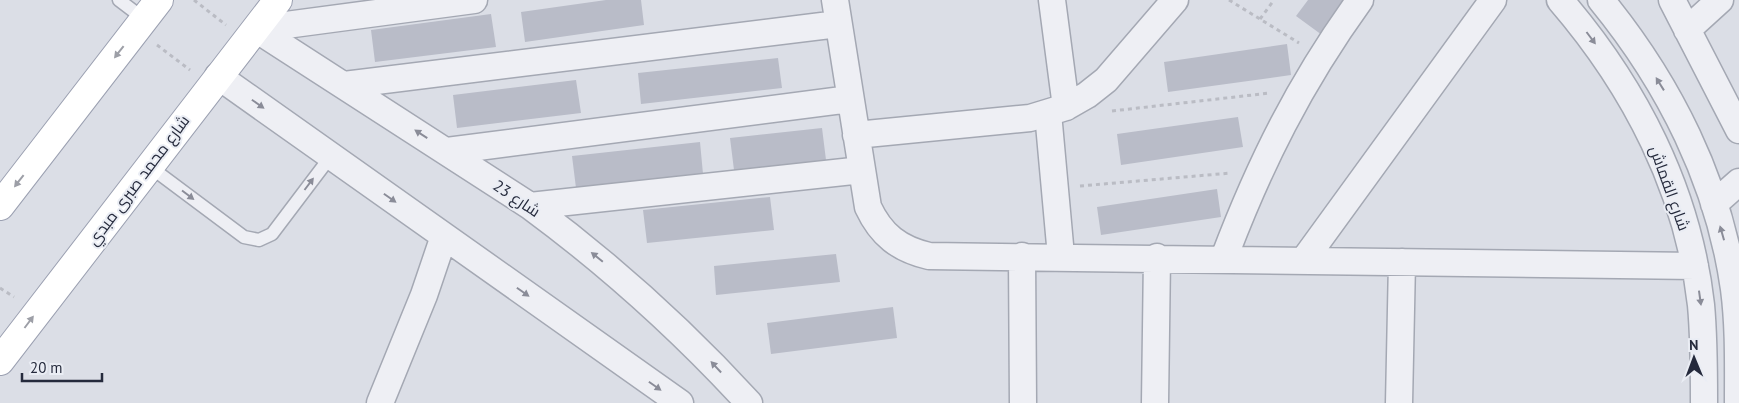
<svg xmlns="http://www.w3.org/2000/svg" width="1739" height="403" viewBox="0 0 1739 403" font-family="'PT Sans',Cairo,sans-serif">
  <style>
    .building { fill: #b9bcc8 }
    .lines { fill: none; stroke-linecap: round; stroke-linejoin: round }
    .service-casing { stroke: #a4a8b3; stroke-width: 15 }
    .minor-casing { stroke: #a4a8b3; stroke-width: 29 }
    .primary-casing { stroke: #9ba0b1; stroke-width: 30 }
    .path { stroke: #babcc4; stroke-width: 3; stroke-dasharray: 4 4; stroke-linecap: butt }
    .service { stroke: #eeeff4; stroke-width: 12 }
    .minor { stroke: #eeeff4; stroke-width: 26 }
    .primary { stroke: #fff; stroke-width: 28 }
    .oneway { fill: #8a8c98 }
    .oneway2 { fill: #9d9fa7 }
    .labels { text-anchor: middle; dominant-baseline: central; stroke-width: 4; stroke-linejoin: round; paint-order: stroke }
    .street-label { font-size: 16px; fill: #252a3c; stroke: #eaedf4 }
  </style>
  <rect width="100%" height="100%" fill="#dbdee6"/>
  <!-- building -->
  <path class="building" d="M606,0h35l3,25 -119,17 -4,-30z
    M1308,0h39l-25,35 -26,-19z
    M491,14l5,33 -121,15 -4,-32z
    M1287,44l4,31 -123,17 -4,-30z
    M778,58l4,30 -141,16 -3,-31z
    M576,80l5,33 -124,15 -4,-33z
    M1238,117l5,30 -122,18 -4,-31z
    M822,128l4,32 -92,10 -4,-32z
    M700,142l3,32 -127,14 -4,-32z
    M1217,189l4,28 -120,18 -4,-28z
    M770,197l4,33 -127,13 -4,-33z
    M836,254l4,28 -124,13 -2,-29z
    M893,307l4,31 -126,16 -4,-31z"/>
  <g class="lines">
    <!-- service casing -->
    <g class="service-casing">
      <path id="service" d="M119,0l25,19
        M149,166l95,71 15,3 13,-6 59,-78"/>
    </g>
    <!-- minor casing -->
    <g class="minor-casing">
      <path id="minor" d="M835,0l33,207c13,28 31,42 61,49l766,10
        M1052,0l14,107
        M1560,0c75,87 128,190 141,305 3,32 3,65 3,98
        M1601,0c68,83 118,182 133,289 5,38 4,76 4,114
        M1672,0l67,130
        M256,29l274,177c80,59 152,124 219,197
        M256,29l218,-29
        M1687,30l33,-30
        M218,76l462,327
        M344,85l494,-61
        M1048,113l13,143
        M856,135l174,-17 36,-11 21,-12 19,-15 69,-80
        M447,151l403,-52
        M1714,204l25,-22
        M530,206l332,-36
        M1022,256l1,147
        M1224,258c36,-95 76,-175 136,-258
        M1304,260l189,-260
        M380,403l44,-108 20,-59
        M1155,403l2,-146
        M1399,403l3,-141"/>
    </g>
    <!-- primary casing -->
    <g class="primary-casing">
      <path id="primary" d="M0,206l159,-206
        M0,361l278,-361"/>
    </g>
    <!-- path -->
    <path class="path" d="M194,0l32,25
      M1229,0l70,43
      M1260,19l14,-19
      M157,45l33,25
      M1112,111l158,-18
      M1080,186l151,-13
      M0,288l14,9"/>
    <!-- service -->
    <use href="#service" class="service"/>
    <!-- minor -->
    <use href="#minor" class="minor"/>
    <!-- primary -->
    <use href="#primary" class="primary"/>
  </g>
  <!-- one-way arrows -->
  <defs><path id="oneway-solid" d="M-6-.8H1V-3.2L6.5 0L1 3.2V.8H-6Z" transform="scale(1.25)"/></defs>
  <g class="oneway">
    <use href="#oneway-solid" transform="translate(1591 38) rotate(53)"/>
    <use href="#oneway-solid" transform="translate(1660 84) rotate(-122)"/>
    <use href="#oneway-solid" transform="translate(258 104) rotate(35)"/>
    <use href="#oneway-solid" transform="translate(421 134) rotate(-147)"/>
    <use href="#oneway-solid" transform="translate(309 184) rotate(-53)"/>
    <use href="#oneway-solid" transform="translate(188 195) rotate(37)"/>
    <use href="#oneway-solid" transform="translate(390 198) rotate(35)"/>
    <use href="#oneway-solid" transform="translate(1722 233) rotate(-106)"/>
    <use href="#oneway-solid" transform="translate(597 257) rotate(-141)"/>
    <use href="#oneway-solid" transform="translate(523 292) rotate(35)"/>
    <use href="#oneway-solid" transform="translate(1700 298) rotate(82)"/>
    <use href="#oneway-solid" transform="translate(716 367) rotate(-133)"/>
    <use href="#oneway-solid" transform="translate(655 386) rotate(35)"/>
  </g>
  <g class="oneway2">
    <use href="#oneway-solid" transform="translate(119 52) rotate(128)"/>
    <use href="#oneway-solid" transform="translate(19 181) rotate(128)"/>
    <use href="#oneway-solid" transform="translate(29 322) rotate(-53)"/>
  </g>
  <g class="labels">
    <!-- street labels -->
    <g class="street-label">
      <text transform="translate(138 180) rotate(-53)">شارع محمد صبرى مبدي</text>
      <text transform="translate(1670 188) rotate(70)">شارع القماش</text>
      <text transform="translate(517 198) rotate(34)">شارع 23</text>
    </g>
  </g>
  <!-- north arrow -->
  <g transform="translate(1694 358) rotate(359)" stroke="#eaedf4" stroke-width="4" paint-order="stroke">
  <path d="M0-4L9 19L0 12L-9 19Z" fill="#252a3c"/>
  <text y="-8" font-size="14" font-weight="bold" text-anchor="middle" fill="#252a3c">N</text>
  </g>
  <!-- scale -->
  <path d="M22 373v8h80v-8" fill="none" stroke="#252a3c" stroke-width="2.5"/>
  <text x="30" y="373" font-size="15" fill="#252a3c" stroke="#eaedf4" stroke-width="4" paint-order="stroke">20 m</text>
</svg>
